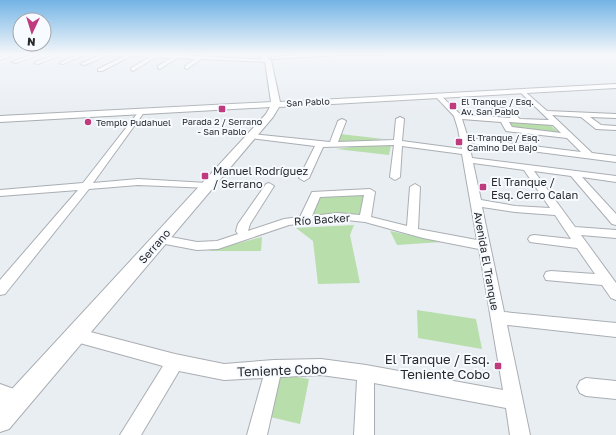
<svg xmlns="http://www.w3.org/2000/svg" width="616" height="435" viewBox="0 0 616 435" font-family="'Golos Text',sans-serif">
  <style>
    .green { fill: #b8deac }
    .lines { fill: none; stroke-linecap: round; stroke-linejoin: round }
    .minor-casing { stroke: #aaaeb3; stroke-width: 2 }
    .major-casing { stroke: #aaaeb3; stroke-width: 2 }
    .minor { fill: #fff; fill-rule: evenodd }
    .major { fill: #fff; fill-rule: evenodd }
    .poi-dot { fill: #c03b7e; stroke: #f7fbff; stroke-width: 1.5 }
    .labels { text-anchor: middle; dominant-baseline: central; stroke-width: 4; stroke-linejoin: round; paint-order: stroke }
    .far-poi-label { font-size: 9px; fill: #27292b; stroke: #f7fbff; text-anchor: start }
    .far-street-label { font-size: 9px; fill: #27292b; stroke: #f7fbff }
    .poi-label { font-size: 11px; fill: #27292b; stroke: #f7fbff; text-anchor: start }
    .street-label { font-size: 11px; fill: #27292b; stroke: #f7fbff }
    .near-poi-label { font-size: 13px; fill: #27292b; stroke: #f7fbff; text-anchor: end }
    .near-street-label { font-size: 13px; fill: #27292b; stroke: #f7fbff }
  </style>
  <rect width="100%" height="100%" fill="#e9eef3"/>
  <!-- green -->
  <path class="green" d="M509,122l41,3 11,9 -49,-6z
    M340,134l44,5 -47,4z
    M377,144l14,1 -2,10 -53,-6z
    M365,194l-3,20 -52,1 8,-19z
    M354,225l-4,10 10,48 -42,1 -5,-43 -17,-13z
    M390,231l52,11 -45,3z
    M262,237l-1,14h-53z
    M417,310l59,9 6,30 -64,-11z
    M278,373l31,6 -9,45 -34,-8z"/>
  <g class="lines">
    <!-- minor casing -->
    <g class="minor-casing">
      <path id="minor" d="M10,54h6l-16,6v-3z
        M34,54h6l-24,9 -4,-1z
        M57,54h6l-25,10 -4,-1z
        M80,54h6l-23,10 -4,-1z
        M103,54l75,1 90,5 2,1 -2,1 -67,-3 -14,10 -2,-1v-2l10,-7 -18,-1 -17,11 -2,-1v-2l13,-8 -15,-1 -23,14 -2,-1v-2l19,-11 -19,-1 -29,15h-4v-2l27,-13 -17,-1 -23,10 -5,-1z
        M316,54h68l-2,1h-43l-67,4 -2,-1 2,-1z
        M522,89l25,22 69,3v4l-26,-1 11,8 15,1v4l-20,-1 -15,-12 -29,-2 40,38 24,3v6l-147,-19 3,15 144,18v6l-34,-5 34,37v11l-4,-1 -41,-48 -37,-5 41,56 41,3v8l-35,-3 35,48v17l-5,-2 -9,-13 -56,-5 -2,-4 2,-4 5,-1 44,3 -18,-26 -47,-6 -2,-3 2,-3 4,-1 37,4 -16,-24 -40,-3 -33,-5 22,105 112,11v14l-109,-12 23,110h-20l-4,-27 -132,-25v52h-20l3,-55 -36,-5 -41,2 -13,58h-20l16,-57 -39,2 -45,-9 -38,64h-21l43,-69 -94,-26 -2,-5 2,-5 6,-2 100,26 49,10 50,-4 47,-1 45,6 137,25 -24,-141 -56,-11 -58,-16 -28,-3 -48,6 -71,24 -21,1 -37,-7 -4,-1 -2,-3 2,-3 4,-1 37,7 20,-1 21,-7 -2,-3 2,-7 28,-40 3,-1 5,3 -24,38 -2,7 36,-12 16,-2 12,-25 58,-3 5,3 -4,25 36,9 3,-39 5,-3 5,3 -2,42 59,11 -15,-86 -60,-8 -2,31 -5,3 -5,-3 4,-32 -71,2 -14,31 -5,3 -5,-3 16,-32 -64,-8 -4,-2 4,-2 79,8 8,-21 4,-2 4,2 -8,21 56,-2 2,-21 4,-2 4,2 -2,22 60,8 -4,-20 -4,-13 -19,-20v-2h4l22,21 17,1 -2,-5 1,-1 30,-2 13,11 29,1 -29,-28 -1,-1zM505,112l6,6 -27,-2 -1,-3zM462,119l39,3 5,9 61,7 14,14 -113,-14zM509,122l44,3 8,8 -49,-6zM473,163l51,7 26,38 -35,-2 -34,-6zM364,195l-4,20 -23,-2 -25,3 8,-19z
        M142,109l3,2 -52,72 45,-4 69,4 3,1 2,2 -2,2 -72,-3 -49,4 -84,105 -5,1v-15l78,-90 -78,6v-6l83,-7 57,-73z
        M586,378l30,3v18l-30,-3 -6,-3 -3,-6 3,-6z
        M0,384l25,9 3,6 -3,6 -6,3 -19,-6z"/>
    </g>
    <!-- major casing -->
    <g class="major-casing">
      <path id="major" d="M261,54h6v4l4,2 9,42 336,-18v4l-337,19 -6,10 -264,312 -9,3v-30l266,-288 4,-7 -270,15v-6l271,-14 -6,-41 -4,-2z"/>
    </g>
    <!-- minor -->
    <use href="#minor" class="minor"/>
    <!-- major -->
    <use href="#major" class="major"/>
  </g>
  <!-- sky -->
  <linearGradient id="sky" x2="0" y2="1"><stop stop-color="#73b4e5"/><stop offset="0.47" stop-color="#f5f7fa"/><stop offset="1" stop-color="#f5f7fa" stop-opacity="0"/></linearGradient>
  <rect width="616" height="115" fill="url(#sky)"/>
  <!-- markers -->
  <g class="poi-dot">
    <rect x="449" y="102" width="8" height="8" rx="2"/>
    <rect x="218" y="105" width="8" height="8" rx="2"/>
    <circle cx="88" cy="122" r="4"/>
    <rect x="455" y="138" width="8" height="8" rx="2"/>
    <rect x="201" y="172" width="8" height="8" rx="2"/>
    <rect x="479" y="183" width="8" height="8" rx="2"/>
    <rect x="494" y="362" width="8" height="8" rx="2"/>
  </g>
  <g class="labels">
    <!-- far-poi labels -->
    <g class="far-poi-label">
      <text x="461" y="101">El Tranque / Esq.<tspan x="461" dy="10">Av. San Pablo</tspan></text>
      <text x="222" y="121" text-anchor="middle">Parada 2 / Serrano<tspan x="222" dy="10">- San Pablo</tspan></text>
      <text x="96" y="122">Templo Pudahuel</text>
      <text x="467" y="137">El Tranque / Esq.<tspan x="467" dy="10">Camino Del Bajo</tspan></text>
    </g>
    <!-- far-street labels -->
    <g class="far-street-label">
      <text transform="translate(308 102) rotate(-3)">San Pablo</text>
    </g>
    <!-- poi labels -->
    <g class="poi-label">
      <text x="213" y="170">Manuel Rodríguez<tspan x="213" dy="13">/ Serrano</tspan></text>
      <text x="491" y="181">El Tranque /<tspan x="491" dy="13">Esq. Cerro Calan</tspan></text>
    </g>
    <!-- street labels -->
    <g class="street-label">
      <text transform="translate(322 219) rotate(-4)">Río Backer</text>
      <text transform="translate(154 246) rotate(-49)">Serrano</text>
      <text transform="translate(487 261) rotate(80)">Avenida El Tranque</text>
    </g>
    <!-- near-poi labels -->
    <g class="near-poi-label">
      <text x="490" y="359">El Tranque / Esq.<tspan x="490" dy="15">Teniente Cobo</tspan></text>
    </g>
    <!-- near-street labels -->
    <g class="near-street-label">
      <text transform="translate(282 370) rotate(-2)">Teniente Cobo</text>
    </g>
  </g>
  <!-- north arrow -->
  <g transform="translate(32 32) rotate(184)"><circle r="19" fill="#f7fbff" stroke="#a4a7aa"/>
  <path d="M0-3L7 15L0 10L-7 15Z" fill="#c03b7e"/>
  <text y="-6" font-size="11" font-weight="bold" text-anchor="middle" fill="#27292b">N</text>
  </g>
</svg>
